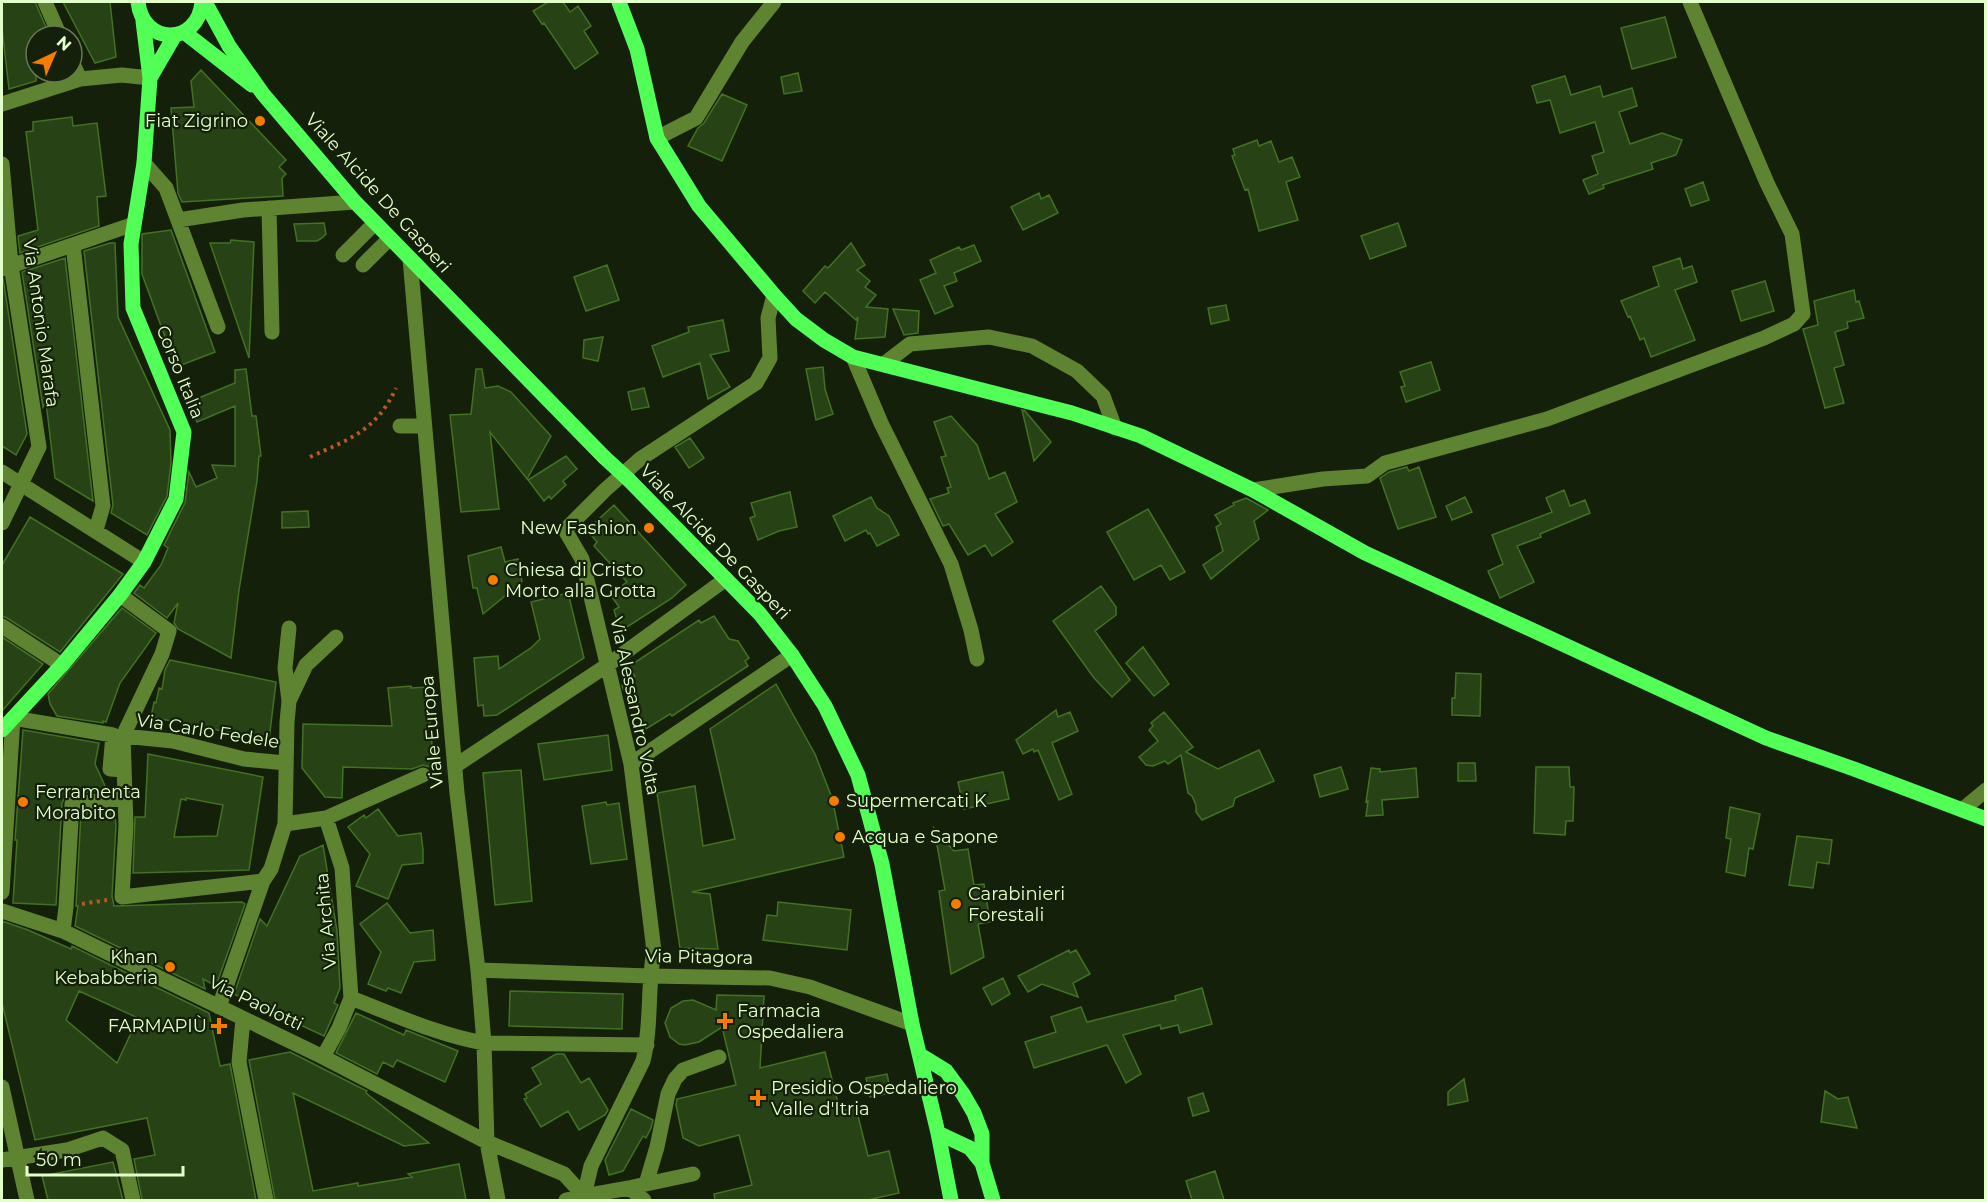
<svg xmlns="http://www.w3.org/2000/svg" width="1987" height="1202" viewBox="0 0 1987 1202" font-family="Montserrat,sans-serif">
  <style>
    .building { fill: #274315; stroke: #437124; stroke-width: 1.5; fill-rule: evenodd }
    .lines { fill: none; stroke-linecap: round; stroke-linejoin: round }
    .path { stroke: #bc5721; stroke-width: 4; stroke-dasharray: 3 4.5; stroke-linecap: butt }
    .minor { stroke: #5f8431; stroke-width: 15 }
    .major { stroke: #51ff56; stroke-width: 15 }
    .major-bridge { stroke: #51ff56; stroke-width: 15 }
    .poi-dot { fill: #f57c00; stroke: #14200a; stroke-width: 2 }
    .labels { text-anchor: middle; dominant-baseline: central; stroke-width: 4.5; stroke-linejoin: round; paint-order: stroke }
    .poi-label { font-size: 18px; fill: #e3ffca; stroke: #14200a; text-anchor: start }
    .street-label { font-size: 18px; fill: #e3ffca; stroke: #14200a }
  </style>
  <rect width="100%" height="100%" fill="#14200a"/>
  <!-- building -->
  <path class="building" d="M2,2h33l14,32v2h-13v45l-27,8 -7,-61z
    M63,2h47l6,55 -21,6z
    M548,2h15l7,10 8,-6 13,20 -7,5 14,22 -23,16 -31,-46 -2,1 -9,-13z
    M1665,17l11,40 -44,12 -11,-41z
    M201,70l85,90 -7,7 7,7 -4,4 1,18 -101,6 -4,-9 -7,-85 23,-1 -3,-26z
    M798,73l4,18 -18,3 -3,-17z
    M1565,76l6,19 29,-9 3,11 29,-9 5,18 -18,6 11,32 32,-11 20,7 -6,15 -25,8 2,6 -50,16 1,3 -15,6 -6,-14 15,-6 -6,-18 12,-4 -9,-30 -35,11 -10,-33 -13,3 -5,-17z
    M722,94l25,11 -25,56 -34,-15 10,-18 6,-5z
    M72,117l1,9 24,-3 9,73 -9,1 2,29 -79,27 -2,-17 20,-6 -12,-98 7,-1v-9z
    M1257,140l2,6 12,-5 8,21 13,-5 8,20 -14,5 12,38 -39,11 -11,-42 -3,1 -13,-34 3,-1 -2,-6z
    M1703,182l6,18 -18,6 -6,-17z
    M1039,193l2,6 8,-4 9,18 -35,17 -12,-23z
    M324,223l2,11 -4,4 -5,3h-20l-3,-17z
    M1398,223l8,23 -36,13 -9,-23z
    M171,230l44,122 -39,15 -34,-93v-40z
    M231,240l23,2 -5,116 -39,-115h20z
    M110,243h5l3,74 52,113 1,33 -4,33 -20,39 -36,-22 2,-8 -29,-254z
    M851,243l14,22 -8,5 13,11 -5,6 11,8 -10,12 22,2 -3,28 -30,2 3,-22 -2,3 -31,-28 -10,11 -12,-12 22,-25 3,2z
    M974,245l7,16 -27,12 3,8 -13,5 9,20 -18,8 -15,-34 16,-7 -6,-13 29,-13 2,3z
    M65,258l28,243 -38,-23 -9,-76 -3,5 -21,-135z
    M1680,258l3,11 9,-3 5,16 -22,8 20,50 -44,17 -7,-19 -4,2 -10,-24 -2,1 -7,-16 38,-15 -6,-19z
    M607,265l12,35 -33,11 -12,-34z
    M3,278l24,156 -11,21 -14,-9v-167z
    M1765,281l9,30 -33,10 -9,-30z
    M1854,290l2,12 3,-1 5,17 -17,4 1,6 -13,4 9,33 -10,3 10,35 -19,5 -22,-79 15,-4 -4,-24z
    M1226,305l3,15 -18,4 -3,-16z
    M893,309l26,2 -1,22 -14,2z
    M723,320l6,31 -19,4 20,32 -22,12 -8,-36 -37,14 -11,-31 37,-14 -1,-5z
    M603,337l-5,24 -15,-3 1,-18z
    M1431,362l9,28 -34,12 -5,-15 4,-1 -5,-14z
    M823,367l2,22 8,25 -17,6 -10,-51z
    M246,369l6,47h4l5,40h-2l-2,25 -18,109 -8,68 -53,-29 -4,-6 4,-20 -11,15 -33,-25 6,-8 4,3 17,-23 7,-17 -4,-3 21,-42 4,-31 7,15 21,-9 -5,-13 23,1v-60l-38,16 -8,-20 46,-19v-13z
    M476,369h6l3,19 13,-2 13,6 40,44 -24,43 -37,-47 9,77 -38,3 -11,-97 21,-1z
    M644,388l5,19 -17,3 -4,-18z
    M1022,410l3,1 26,31 -17,19z
    M951,416l26,29 12,34 16,-7 12,30 -22,12 18,28 -21,14 -7,-11 -17,10 -19,-31 -6,2 -13,-27 19,-6 -2,-5 4,-1 -10,-30 5,-1 -12,-34z
    M690,438l14,20 -15,10 -14,-21z
    M566,456l11,13 -14,12 3,4 -15,14 -2,-3 -5,5 -16,-21z
    M1407,467l2,4 10,-4 17,50 -38,12 -18,-51 9,-6z
    M1564,490l6,16 15,-6 5,13 -50,21 1,3 -24,9 17,36 -34,16 -12,-27 15,-7 -11,-29 60,-23 -6,-14z
    M790,492l7,35 -18,4 -21,9 -8,-22 5,-2 -4,-13z
    M871,497l6,11 12,8 10,19 -22,11 -7,-13 -2,1 -2,-4 -21,11 -12,-25z
    M1465,497l7,15 -20,8 -6,-14z
    M1246,498l22,12 -14,11 5,18 -48,40 -8,-14 20,-14 -7,-24 5,-3 -6,-9 19,-10 -1,-2z
    M614,505l72,80 -14,13 -48,31 -8,-12 -2,-7 5,-3 -9,-13 17,-12 -33,-36 3,-4 -10,-12z
    M1148,509l37,63 -15,8 -9,-15 -27,15 -27,-48z
    M308,511l1,16 -27,1v-16z
    M30,517l93,57 -63,78 -53,-34 -5,-2v-51z
    M501,547l4,15 13,-3 4,23 -39,32 -6,-26h-4l-5,-32z
    M1101,586l15,21v8l-21,16 35,49 -18,17 -18,-19 -41,-57z
    M568,593l16,65 -87,57 -13,1 -1,-11 -5,1 -4,-48 24,-2 1,13 32,-21 9,-9 -9,-37z
    M122,608l34,25 -36,50 -14,39 -3,-1v2l-46,-7 -7,-12 -2,-10z
    M714,616l15,23 9,2 11,17 -4,3 3,5 -76,50 -2,-2 -24,15 -8,-13 2,-2 -17,-25 -1,-4 13,-9 -7,-9 71,-47 2,3z
    M2,637l41,27 -41,47z
    M1143,647l26,37 -15,12 -28,-33z
    M170,660l106,22 -7,58 -118,-23 3,-15 2,1 3,-15 3,1 3,-19z
    M1456,673l25,1 -1,42 -28,-1v-17h3z
    M776,684l39,70 17,44 12,59 -152,35 18,2 8,55 -38,-1 -23,-155 38,-7 8,60 32,-7 -25,-110z
    M411,686v2l16,-1 7,81 -11,-3 -11,4 -69,-2 -1,31 -17,-1 -23,-29 1,-44 89,2 -4,-38z
    M1056,710l2,7 12,-5 8,19 -26,12 20,51 -13,6 -21,-50 -4,2 -1,-3 -10,5 -7,-14z
    M1164,712l29,35 -7,5 32,17 41,-19 15,31 -39,17 -2,8 -31,14 -6,-8v-7l-4,-9 -4,-3 -7,-38 -13,9 -3,-3 -12,5 -7,-1 -7,-8 19,-16 -9,-11 4,-4 -2,-3z
    M23,730l76,13 -4,21 12,26 -37,4 -4,2 -4,7 -6,102 -43,-2 4,-63h-2z
    M608,735l4,35 -68,10 -6,-36z
    M148,754l115,23 -14,93 -116,3 2,-56h10zM186,798l37,7 -6,31 -43,1 7,-38 5,1z
    M1458,763h17l1,18h-18z
    M1341,767l7,22 -28,8 -6,-22z
    M1536,767h33l1,20h4l-1,34h-7l-1,14 -31,-2z
    M1371,768l9,1v3l36,-4 2,29 -36,3 1,15 -17,1 2,-15 -2,1z
    M521,770l11,131 -37,4 -12,-132z
    M1003,772l6,27 -45,10 -6,-27z
    M606,802l1,3 12,-2 8,56 -36,5 -9,-58z
    M1730,807l30,7 -7,35 -4,-1 -4,28 -19,-4 5,-33 -5,-1z
    M114,809l2,16 -4,71 2,10 128,-4 3,2 -29,82 -13,-7 2,10 -130,-63 3,-20h-2l5,-93z
    M378,809l20,27 23,-3 2,17v13l-21,2 -14,34 -32,-13 14,-32 -22,-27 16,-12 2,3z
    M934,828l20,23 14,-2 6,36 10,-1 6,38 -12,2 6,33 -33,17 -12,-83 6,-1z
    M1797,836l35,4 -3,24 -12,-2 -4,26 -24,-3z
    M323,845l14,86 3,57 -6,15 4,2 -14,31 -90,-42 26,-75 7,7 33,-70z
    M778,902l73,8 -4,40 -84,-10 4,-25 10,1z
    M387,903l23,30 23,-3 2,30 -21,2 -13,31 -13,-5 -2,3 -18,-7 13,-32 -21,-28z
    M2,921l26,9 43,19 1,-3 137,67 11,53 10,-2 26,136h-114l-8,-41 21,-4 -8,-37 -112,22 -33,-137zM79,991l59,27 -21,45 -51,-43z
    M1069,950l1,3 6,-3 14,24 -17,9 5,14 -36,-13 -14,8 -10,-16z
    M1003,978l7,16 -18,11 -9,-17z
    M1202,988l10,36 -32,9 -2,-8 -17,4 -1,-4 -37,10 18,39 -15,9 -19,-38 -73,23 -9,-26 31,-10 -5,-15 30,-10 6,15 89,-22 -1,-4z
    M510,991l113,3 -1,35 -113,-3z
    M717,995l47,1 -4,72 65,-16 15,59 16,-3 12,48 21,-5 10,42 -31,7h-153l-1,-6 38,-9 -13,-50 -40,11 -16,-8 -7,-33 1,-6 59,-14 -14,-58 -23,15 -14,3 -6,-1 -9,-7 -5,-14 6,-15 12,-7 10,-1 23,10z
    M356,1013l48,22 2,-5 52,21 -13,31 -48,-22 -4,7 -10,-5 -6,12 -41,-21z
    M290,1052l77,39 -1,2 63,50 -25,3 -111,-53 20,98 45,-8v3l54,-9 -4,-3 51,-10 7,36h-191l-26,-140z
    M556,1054h8l17,29 8,-5 19,32 -3,5 -26,15 -11,-19 -27,16 -17,-28 3,-1 -2,-4 16,-10 -9,-16z
    M887,1074l4,19 -21,4 -4,-19z
    M1464,1079l4,22 -20,4v-13z
    M1825,1091l13,8 10,-2 9,31 -36,-6z
    M1203,1093l6,18 -16,5 -5,-18z
    M631,1109l22,11 -2,8 -5,10 -3,-2 -20,35 -14,4 -4,-15z
    M113,1162l10,38h-75l-6,-24z
    M1215,1171l9,29h-32l-6,-19z"/>
  <g class="lines">
    <!-- path -->
    <path class="path" d="M310,457c40,-18 67,-27 86,-69
      M82,904l25,-4"/>
    <!-- minor -->
    <path class="minor" d="M45,2l15,34
      M72,62l8,17
      M2,104l78,-25 42,-4 28,3
      M657,138l39,-20 46,-76 32,-40
      M144,163l22,25 52,139
      M2,164l9,101 28,182 -37,76
      M269,208l3,124
      M178,220l65,-10 112,-8
      M73,245l30,261 -7,24
      M343,255l32,-32
      M410,259l47,534 21,177 6,73 3,99 11,58
      M363,265l27,-27
      M2,269l132,-45
      M853,357l28,66 70,141 20,66 6,29
      M884,364l26,-20 79,-7 43,9 45,25 26,25 12,32
      M400,426h24
      M2,472l142,90
      M1253,490l70,-11 44,-3 18,-13 162,-44 217,-81 30,-14 9,-10 -11,-80 -25,-51 -77,-181
      M120,595l49,36 -7,23 -39,82 3,89 -4,72 141,-16
      M2,626l60,39
      M289,701l17,-36 30,-28
      M123,736l50,5 71,18 42,4
      M631,764l161,-109
      M455,766l154,-102 117,-85
      M1962,810l24,-20
      M285,824l41,-6 97,-43
      M2,892l11,-174 100,17 -3,34 14,1
      M2,911l61,20 260,126 164,85 77,32 20,22 45,-8 15,12
      M63,931l3,-24 6,-103 53,-6
      M478,970l171,6 121,2 40,9 102,37
      M351,998c44,17 87,37 133,45l163,2
      M219,1007l44,-126 8,-12 14,-45 2,-102 2,-21 -4,-33 4,-40
      M243,1019l-4,43 27,138
      M323,1057l16,-29 12,-30 -9,-130 -16,-50
      M2,1087l25,113
      M2,1160l65,-10 36,-12 19,12 11,50
      M646,1184l47,-10
      M629,1188l17,-4 11,-37 11,-53 7,-15 8,-9 36,-13
      M566,1200l18,-4 7,-30 52,-105c9,-36 4,-73 11,-110l-23,-187 -49,-205 -17,-29 40,-40 35,-31 116,-76 14,-25 -2,-40 6,-23"/>
    <!-- major -->
    <path class="major" d="M138,2c5,44 60,44 64,0
      M205,2l24,44 34,48 92,108 249,255
      M619,2l18,47 20,89 42,68 75,89 22,24 28,21 29,17 219,56 69,23 112,54 112,63 401,185 88,31 132,50
      M184,32l68,53
      M150,78l25,-43
      M629,480l131,134 32,41 33,51 33,69 24,89 30,160 26,109 13,67
      M2,730l60,-65 58,-70 24,-33 32,-63 8,-67 -51,-124 -2,-64 13,-81 6,-85 -7,-57
      M920,1055l26,16 17,23 11,19 8,21v29l11,37
      M938,1133l32,15 12,15"/>
    <!-- major-bridge -->
    <path class="major-bridge" d="M604,457l25,23"/>
  </g>
  <!-- markers -->
  <g class="poi-dot">
    <circle cx="260" cy="121" r="6"/>
    <circle cx="649" cy="528" r="6"/>
    <circle cx="493" cy="580" r="6"/>
    <circle cx="834" cy="801" r="6"/>
    <circle cx="23" cy="802" r="6"/>
    <circle cx="840" cy="837" r="6"/>
    <circle cx="956" cy="904" r="6"/>
    <circle cx="170" cy="967" r="6"/>
    <path d="M722 1012h6v6h6v6h-6v6h-6v-6h-6v-6h6z"/>
    <path d="M216 1017h6v6h6v6h-6v6h-6v-6h-6v-6h6z"/>
    <path d="M755 1089h6v6h6v6h-6v6h-6v-6h-6v-6h6z"/>
  </g>
  <g class="labels">
    <!-- poi labels -->
    <g class="poi-label">
      <text x="248" y="121" text-anchor="end">Fiat Zigrino</text>
      <text x="637" y="528" text-anchor="end">New Fashion</text>
      <text x="505" y="570">Chiesa di Cristo<tspan x="505" dy="21">Morto alla Grotta</tspan></text>
      <text x="35" y="792">Ferramenta<tspan x="35" dy="21">Morabito</tspan></text>
      <text x="846" y="801">Supermercati K</text>
      <text x="852" y="837">Acqua e Sapone</text>
      <text x="968" y="894">Carabinieri<tspan x="968" dy="21">Forestali</tspan></text>
      <text x="158" y="957" text-anchor="end">Khan<tspan x="158" dy="21">Kebabberia</tspan></text>
      <text x="737" y="1011">Farmacia<tspan x="737" dy="21">Ospedaliera</tspan></text>
      <text x="207" y="1026" text-anchor="end">FARMAPIÙ</text>
      <text x="771" y="1088">Presidio Ospedaliero<tspan x="771" dy="21">Valle d'Itria</tspan></text>
    </g>
    <!-- street labels -->
    <g class="street-label">
      <text transform="translate(378 193) rotate(48)">Viale Alcide De Gasperi</text>
      <text transform="translate(41 323) rotate(82)">Via Antonio Marafa</text>
      <text transform="translate(180 372) rotate(68)">Corso Italia</text>
      <text transform="translate(715 542) rotate(46)">Viale Alcide De Gasperi</text>
      <text transform="translate(635 706) rotate(78)">Via Alessandro Volta</text>
      <text transform="translate(208 731) rotate(9)">Via Carlo Fedele</text>
      <text transform="translate(432 732) rotate(-95)">Viale Europa</text>
      <text transform="translate(326 921) rotate(-95)">Via Archita</text>
      <text transform="translate(699 957) rotate(1)">Via Pitagora</text>
      <text transform="translate(256 1003) rotate(26)">Via Paolotti</text>
    </g>
  </g>
  <!-- border -->
  <rect width="1987" height="1202" fill="none" stroke="#e3ffca" stroke-width="6"/>
  <!-- north arrow -->
  <g transform="translate(54 54) rotate(44)"><circle r="28" fill="#14200a" stroke="#677957" stroke-width="1.5"/>
  <path d="M0-4.5L10 22L0 15L-10 22Z" fill="#f57c00"/>
  <text y="-9" font-size="16" font-weight="bold" text-anchor="middle" fill="#e3ffca">N</text>
  </g>
  <!-- scale -->
  <path d="M27 1166v9h156v-9" fill="none" stroke="#e3ffca" stroke-width="3"/>
  <text x="36" y="1166" font-size="18" fill="#e3ffca" stroke="#14200a" stroke-width="4.5" paint-order="stroke">50 m</text>
</svg>
